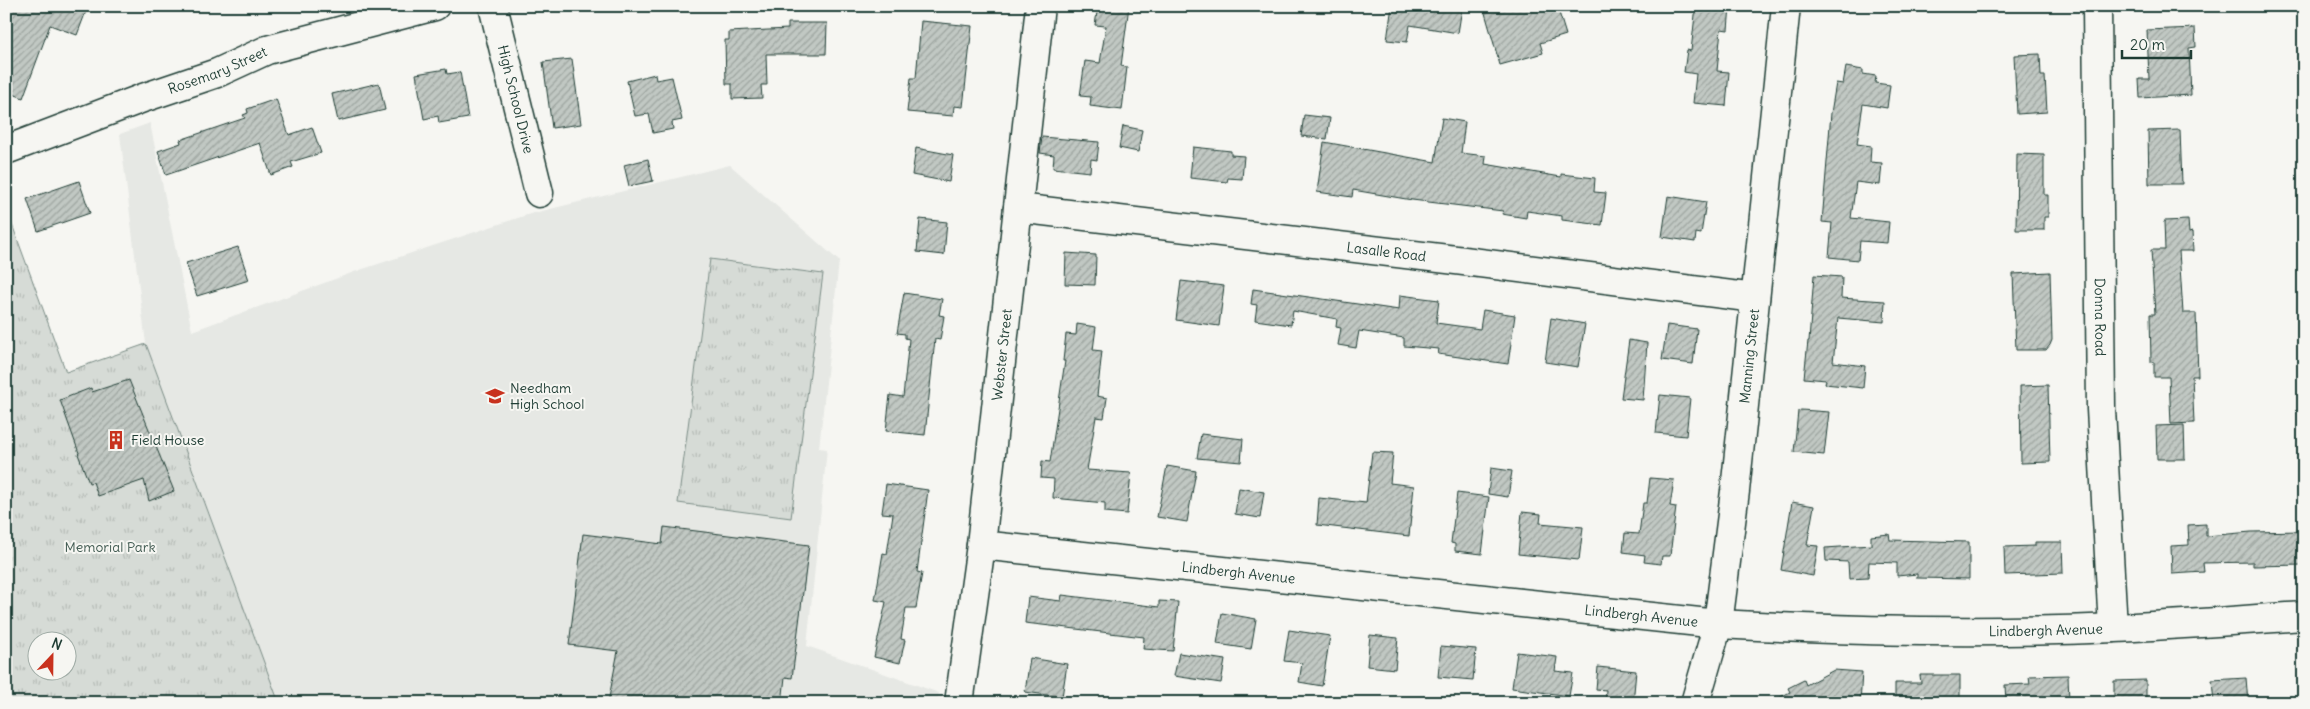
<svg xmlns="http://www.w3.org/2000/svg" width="2310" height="709" viewBox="0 0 2310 709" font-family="Delius,sans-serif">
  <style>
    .built { fill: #e6e8e4 }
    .park { fill: url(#park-tufts); stroke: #7a8c85; fill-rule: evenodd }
    .building { fill: url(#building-hatch); stroke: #1f3d34 }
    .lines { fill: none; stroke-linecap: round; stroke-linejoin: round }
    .street-casing { stroke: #1f3d34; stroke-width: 31 }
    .secondary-casing { stroke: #1f3d34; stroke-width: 31 }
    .street { stroke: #f6f6f2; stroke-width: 28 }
    .secondary { stroke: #f6f6f2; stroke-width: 28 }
    .labels { text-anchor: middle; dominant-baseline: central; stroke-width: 4; stroke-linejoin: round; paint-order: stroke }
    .street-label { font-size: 14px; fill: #1f3d34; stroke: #f6f6f2 }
    .poi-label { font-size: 14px; fill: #1f3d34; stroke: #f6f6f2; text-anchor: start }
    .park-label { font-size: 14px; fill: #445d54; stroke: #f6f6f2 }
  </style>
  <defs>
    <pattern id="park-tufts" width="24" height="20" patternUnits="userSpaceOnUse" patternTransform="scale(1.25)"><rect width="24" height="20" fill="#d6dbd6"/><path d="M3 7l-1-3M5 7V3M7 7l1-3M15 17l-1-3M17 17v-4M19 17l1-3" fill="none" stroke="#b7bdb8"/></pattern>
    <pattern id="building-hatch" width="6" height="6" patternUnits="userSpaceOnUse" patternTransform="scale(1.25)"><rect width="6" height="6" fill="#c1c8c3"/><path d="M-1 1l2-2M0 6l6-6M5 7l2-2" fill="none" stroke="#9ca49f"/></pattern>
  </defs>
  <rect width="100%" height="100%" fill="#f6f6f2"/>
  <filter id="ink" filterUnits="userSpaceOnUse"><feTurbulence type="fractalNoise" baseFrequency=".02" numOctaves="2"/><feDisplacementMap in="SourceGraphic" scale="10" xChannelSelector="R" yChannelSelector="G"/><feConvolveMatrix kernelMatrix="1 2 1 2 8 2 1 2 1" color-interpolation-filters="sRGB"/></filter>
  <g filter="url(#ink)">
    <!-- built -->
    <path class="built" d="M150,123l42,208 165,-60 173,-57 200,-49 109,96 -20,187 8,1 -20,197 132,47 -2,10h-658l-133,-359 -26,-210z"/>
    <!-- park -->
    <path class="park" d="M6,208l60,164 80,-28 133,359h-273zM38,642h30v30h-30z
      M710,259l113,15 -32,244 -113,-15z"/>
    <!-- building -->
    <path class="building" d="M6,6h82l-11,29 -27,-10 -27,73 -17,-7z
      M1098,6h31l-8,60 6,1 -5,43 -32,-4 1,-9 -11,-1 5,-35 15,2 6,-37 -11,-1z
      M1392,6l70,2 -4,25 -48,-8 -3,17 -20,-2z
      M1483,6h74l9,29 -26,8 3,10 -43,12z
      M1696,6h34l-2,24 -7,-1 -4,42 12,1 -3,34 -33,-3 3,-29 -12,-2 3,-22 4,1z
      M921,21l51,5 -9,81 -9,-1 -1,10 -46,-4 4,-34h5z
      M788,23h39l-1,31h-60l1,31h-6l1,13 -30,1v-15h-6l-1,-44h4v-8l59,-3z
      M2195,28l1,19 -7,1 2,47 -51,3 -1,-19h10l-2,-49z
      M2040,54l1,22h4l2,36 -30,2 -3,-59z
      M572,59l9,65 -29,4 -9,-66z
      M1846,67l17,3v4l13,2 -1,7 15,2 -3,23 -24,-4 -6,40 14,2 -1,16 12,1 -2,22 -24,-3 -5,36 38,4 -2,21 -27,-2 -2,19 -29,-3 3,-34 -10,-1 9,-109 5,-30 7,1z
      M446,69l1,5 13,-2 8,46 -29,5 -1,-7 -14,3 -8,-45z
      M655,74l1,6 16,-3 10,43 -10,2 1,7 -20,4 -4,-19 -14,2 -8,-35z
      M379,83l6,27 -47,11 -6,-27z
      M276,99l13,36 23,-8 9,26 -30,9 2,5 -22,8 -11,-32 -94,32 -8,-24 23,-8 -1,-3 65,-22 -2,-3 5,-2 -1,-4z
      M1304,115l26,3 -3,21 -26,-3z
      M1442,118l23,4 -4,31 25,3 -1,8 76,13v-3l34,4 -1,14 12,1 -4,32 -40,-5v-4l-35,-5 -1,7 -24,-4 1,-3 -91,-11 -59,-10 -1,7 -35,-5 7,-50 111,20z
      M1123,126l19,4 -4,22 -19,-4z
      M2180,130l2,54h-33l-1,-53z
      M1042,137l57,5 -2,18 -6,-1 -1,13 -37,-4 1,-13 -14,-2z
      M1193,147l38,4v4l13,1 -2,23 -14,-1 -1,4 -37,-4z
      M916,148l37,7 -4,27 -37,-7z
      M2017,154l27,1v40h4v22h-4v13h-28z
      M648,159l5,22 -24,5 -5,-21z
      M79,181l11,32 -52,18 -11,-32z
      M1668,196l38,6 -5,32 -5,-1 -1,9 -33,-5z
      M920,219l27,3 -3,33 -27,-3z
      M2188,220l1,13 3,-1 1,19h-14l4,62h13l2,63h-6l2,47 -23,1 -2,-47h-15v-15h-3l-1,-48h5l-4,-64h14l-1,-29z
      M238,247l11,33 -52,16 -11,-33z
      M1066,253l30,2 -1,30 -30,-1z
      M2050,272l2,68 -2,5 -4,5h-30l-3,-76z
      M1814,275l28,2 -1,21 44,3 -1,21 -46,-4 -5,44 32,4 -2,22 -38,-4 1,-4 -22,-2 4,-37h1z
      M1181,281l43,5 -5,40 -43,-6z
      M1253,289l146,21 1,-15 39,5 -3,23 44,6 3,-19 32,5 -7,49 -70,-10 1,-5 -35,-3v-8l-45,-7 -3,17 -18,-3 3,-17 -5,-1 1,-8 -44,-8 -2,14 -36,-5 2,-15 -6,-1z
      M904,293l38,6 -3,16 5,1 -4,24 -5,-1 -10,96 -39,-4 4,-36 13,2 6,-58 -4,-1v-4l-8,-1z
      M1551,318l34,6 -7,43 -33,-5z
      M1077,324l19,3 -3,23 9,1 -5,45 10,2 -3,20 -8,-1 -9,53 44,3 -4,41 -22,-2v-9l-52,-5 1,-19 -13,-1 1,-17 8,1 15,-101h-2l3,-27 10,1z
      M1667,325l30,4 -4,35 -31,-4z
      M1629,340l18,3 -4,57 -22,-2z
      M129,380l45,111 -25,10 -5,-21 -46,16 -5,-14 -4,1 -11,-29 1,-1 -19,-53 31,-12 1,4z
      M2048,385l2,77 -29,1 -1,-77z
      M1660,395l30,3 -4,38 -30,-3z
      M1801,410l28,2 -5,43 -30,-3 4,-41z
      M2184,425l1,34h-28l-1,-33z
      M1201,434l42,5 -2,23 -44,-4z
      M1372,452l21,1 -3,30 24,3 -5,50 -92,-11 2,-27 47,5z
      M1167,466l29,5 -9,51 -30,-5z
      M1491,468l21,3 -4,26 -20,-3z
      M1650,478l24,2 -4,26 6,1 -6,49h-8l-1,8 -17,-2 1,-7 -22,-3 2,-19 14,1 4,-31h4z
      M886,484l42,6 -11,82 5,1 -6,35h-10l-5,31 4,1 -5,23 -26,-6 12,-55 -11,-2 8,-47 4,1 6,-40 -11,-1z
      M1239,488l25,4 -4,26 -25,-4z
      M1457,493l32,4 -7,57 -27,-3v-7l-4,-1z
      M1792,502l22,4 -7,39 11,1 -5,30 -32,-6z
      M1522,512l19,2 -1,9 43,4 -4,33 -61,-6z
      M2206,524v12l45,-4 52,-1v34l-50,1v-4l-50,1 1,9 -32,2 -1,-28 18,-1 -1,-20z
      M664,527l145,18 -17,133 -7,-1 -3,26h-174l10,-52 -49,-6 14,-111 79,10z
      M1889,534l1,6 79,2v37l-52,-1v-4l-20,2v-13l-28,-1 -1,16 -19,1 -1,-17 -22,-1 -1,-13 46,-3v-9z
      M2035,542h27l1,31 -58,2 -1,-28 31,-1z
      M1062,595l97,12v-6l19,1 -5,49 -30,-2 1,-12 -119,-14 3,-26 33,4z
      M1222,613l34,6 -5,30 -34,-5z
      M1289,630l41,6 -8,50 -23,-4 3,-19 -18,-2z
      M1370,635l28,3 -3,31 -28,-3z
      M1441,646l35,3 -3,31 -35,-3z
      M1517,652l40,5 -2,14 18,2 -4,23 -57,-8z
      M1179,653l46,7 -4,23 -47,-7z
      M1030,658l37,6 -5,33 -37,-5z
      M1598,667l38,4 -3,32h-28l1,-13 -10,-1z
      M1834,670l28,2 -2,31h-91l21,-11 -2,-4 16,-8 2,5z
      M1920,675h40v28h-65v-20h26z
      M2068,675l1,28h-63l-1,-18 25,-1 -1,-8z
      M2246,678l2,25h-34l-2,-23z
      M2146,680v23h-32v-22z"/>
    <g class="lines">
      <!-- street casing -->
      <g class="street-casing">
        <g id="street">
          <path id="s1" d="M493,6l46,187"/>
          <path id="s2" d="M2097,6l4,403 12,219"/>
          <path id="s3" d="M1018,208l438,52 299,38"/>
          <path id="s4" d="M981,545l737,79c130,7 267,10 397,4 63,-3 126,-8 189,-12"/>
          <path id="s5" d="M1695,703l23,-79 17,-133 51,-485"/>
        </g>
      </g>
      <!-- secondary casing -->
      <g class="secondary-casing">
        <g id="secondary">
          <path id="s6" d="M6,150l137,-52 74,-25 50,-23 168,-44"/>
          <path id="s7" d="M959,703l22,-158 59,-539"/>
        </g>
      </g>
      <!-- street -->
      <use href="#street" class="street"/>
      <!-- secondary -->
      <use href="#secondary" class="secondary"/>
    </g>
  </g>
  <!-- icons -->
  <defs>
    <g id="school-bare" transform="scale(1.5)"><path d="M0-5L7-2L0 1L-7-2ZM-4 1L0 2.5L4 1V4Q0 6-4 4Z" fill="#c8321e" stroke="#f6f6f2" stroke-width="2.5" paint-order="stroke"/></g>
    <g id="building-bare" transform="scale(1.5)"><path d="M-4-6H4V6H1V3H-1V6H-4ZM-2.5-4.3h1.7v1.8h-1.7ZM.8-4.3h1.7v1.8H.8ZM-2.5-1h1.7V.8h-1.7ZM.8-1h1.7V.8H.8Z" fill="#c8321e" stroke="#f6f6f2" stroke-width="2.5" paint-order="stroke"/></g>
  </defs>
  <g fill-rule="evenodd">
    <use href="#school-bare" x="495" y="396"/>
    <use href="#building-bare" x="116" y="440"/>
  </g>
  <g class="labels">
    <!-- street labels -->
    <g class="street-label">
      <text stroke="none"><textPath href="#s6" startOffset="226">Rosemary Street</textPath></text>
      <text stroke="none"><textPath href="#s1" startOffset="96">High School Drive</textPath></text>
      <text stroke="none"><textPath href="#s3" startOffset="371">Lasalle Road</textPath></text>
      <text stroke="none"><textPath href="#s2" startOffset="311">Donna Road</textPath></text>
      <text stroke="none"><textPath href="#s7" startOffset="351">Webster Street</textPath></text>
      <text stroke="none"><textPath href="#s5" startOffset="352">Manning Street</textPath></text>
      <text stroke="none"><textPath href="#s4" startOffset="259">Lindbergh Avenue</textPath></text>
      <text stroke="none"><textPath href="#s4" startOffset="664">Lindbergh Avenue</textPath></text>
      <text stroke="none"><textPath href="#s4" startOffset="1069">Lindbergh Avenue</textPath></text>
    </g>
    <!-- poi labels -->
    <g class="poi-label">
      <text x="510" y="388">Needham<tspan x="510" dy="16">High School</tspan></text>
      <text x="131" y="440">Field House</text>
    </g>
    <!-- park labels -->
    <g class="park-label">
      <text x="110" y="547">Memorial Park</text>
    </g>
  </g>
  <!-- margin -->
  <rect width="2310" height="709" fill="none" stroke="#f6f6f2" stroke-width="25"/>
  <rect x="12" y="12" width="2285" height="684" fill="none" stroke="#1f3d34" stroke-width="2" filter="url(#ink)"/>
  <!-- north arrow -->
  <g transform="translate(52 656) rotate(22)"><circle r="24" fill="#f6f6f2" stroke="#a0aca6"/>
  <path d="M0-4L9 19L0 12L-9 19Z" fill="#c8321e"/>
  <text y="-8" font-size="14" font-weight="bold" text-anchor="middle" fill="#1f3d34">N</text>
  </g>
  <!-- scale -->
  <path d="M2122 50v8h69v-8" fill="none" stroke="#1f3d34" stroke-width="2.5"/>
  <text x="2130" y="50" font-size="15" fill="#1f3d34" stroke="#f6f6f2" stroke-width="4" paint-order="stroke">20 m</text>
</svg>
